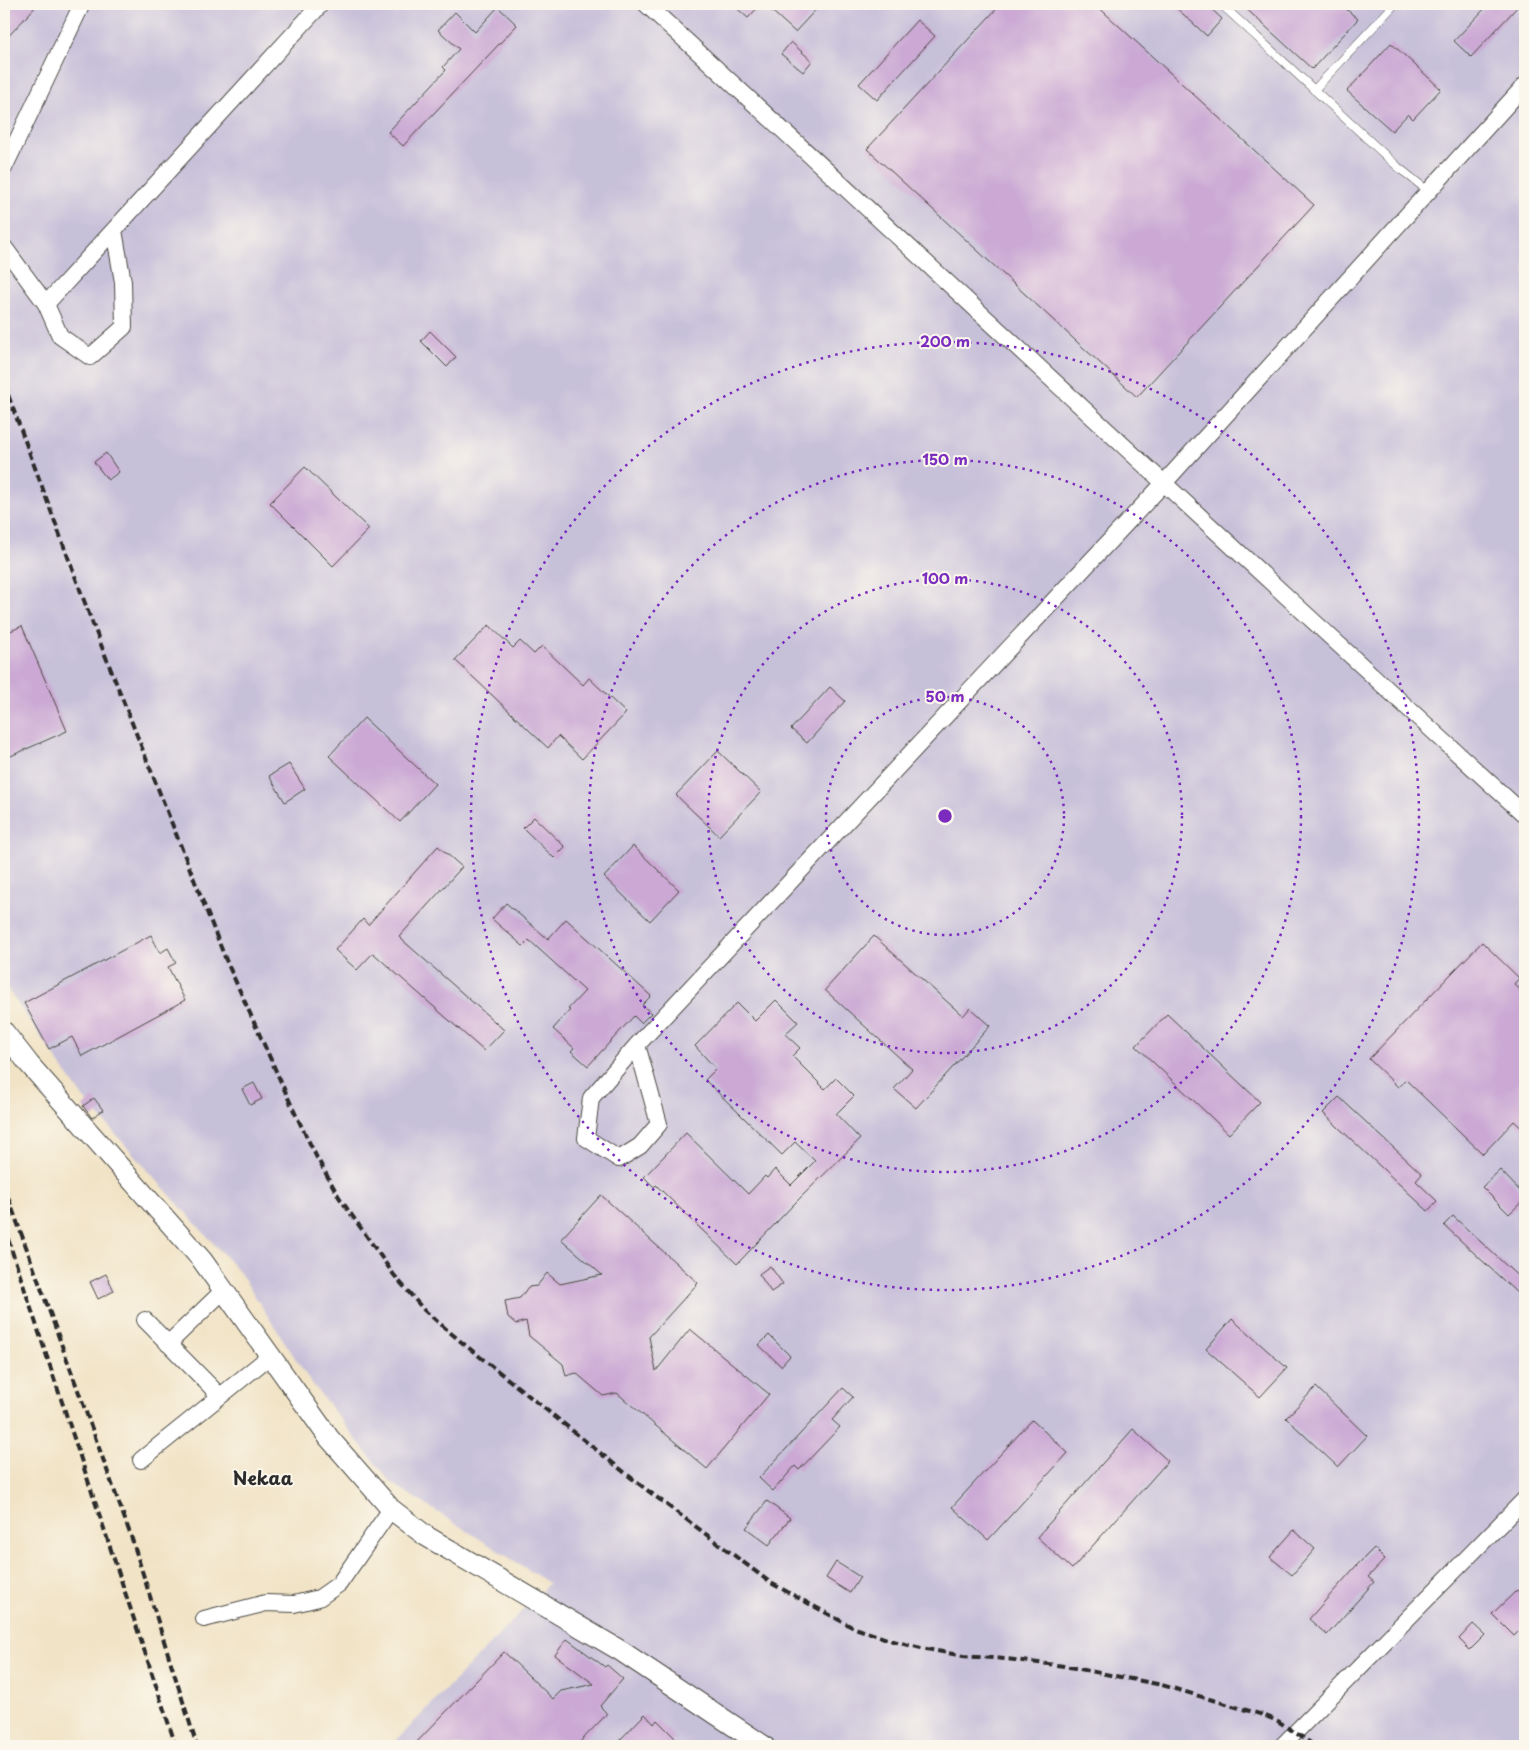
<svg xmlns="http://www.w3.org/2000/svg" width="1529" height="1750" viewBox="0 0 1529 1750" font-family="'Playpen Sans',sans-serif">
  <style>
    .industrial { fill: #c7c0d9 }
    .building { fill: #cba9d4 }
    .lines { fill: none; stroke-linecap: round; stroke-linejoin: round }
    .service-casing { stroke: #494742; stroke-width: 9 }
    .minor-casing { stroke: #494742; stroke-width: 18 }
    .tertiary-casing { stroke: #494742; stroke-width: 22 }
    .service { stroke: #fff; stroke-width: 8 }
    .minor { stroke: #fff; stroke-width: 16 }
    .tertiary { stroke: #fff; stroke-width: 20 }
    .rail { stroke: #2b2b2b; stroke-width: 4; stroke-dasharray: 8 4; stroke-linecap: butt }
    .ring { fill: none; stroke: #7b2cbf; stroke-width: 2.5; stroke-dasharray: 2.5 5 }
    .labels { text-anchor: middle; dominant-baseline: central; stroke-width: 4; stroke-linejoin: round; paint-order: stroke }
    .quarter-label { font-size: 18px; font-weight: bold; fill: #2b2b2b; stroke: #fbf7ec }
    .centre { fill: #7b2cbf; stroke: #fbf7ec; stroke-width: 2.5 }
    .ring-label { font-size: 15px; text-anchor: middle; font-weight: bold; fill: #7b2cbf; stroke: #fbf7ec; stroke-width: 4; stroke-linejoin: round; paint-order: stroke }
  </style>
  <rect width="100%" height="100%" fill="#fbf7ec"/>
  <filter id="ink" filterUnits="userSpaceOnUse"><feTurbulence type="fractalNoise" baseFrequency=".02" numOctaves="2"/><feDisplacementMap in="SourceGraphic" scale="10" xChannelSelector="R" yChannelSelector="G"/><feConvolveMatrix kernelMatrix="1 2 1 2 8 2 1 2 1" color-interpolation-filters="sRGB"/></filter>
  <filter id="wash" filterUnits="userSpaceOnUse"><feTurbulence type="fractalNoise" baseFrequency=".0096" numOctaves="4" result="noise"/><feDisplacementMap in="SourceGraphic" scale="20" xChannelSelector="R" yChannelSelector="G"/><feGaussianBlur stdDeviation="1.12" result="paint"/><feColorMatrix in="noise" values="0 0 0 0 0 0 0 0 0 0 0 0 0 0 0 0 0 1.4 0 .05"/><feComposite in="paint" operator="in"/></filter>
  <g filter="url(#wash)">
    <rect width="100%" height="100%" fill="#f1e3c6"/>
    <!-- industrial -->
    <path class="industrial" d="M4,4h1521v1742h-1134l158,-163 -159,-101 -80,-101 -70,-108 -156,-174 -80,-115z"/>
    <g id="blocks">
      <!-- building -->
      <path class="building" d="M4,4h34l-34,37z
        M732,4h29l-13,14z
        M764,4h57l-26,28z
        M1001,4h94l219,201 -177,192 -270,-248z
        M1172,4h34l16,15 -15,17z
        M1241,4h99l18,15 -46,50z
        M1489,4h31l-49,53 -17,-16z
        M498,7l19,18 -114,121 -15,-14 58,-62 -3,-3 16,-18 -21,-19 17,-18 20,20z
        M917,20l18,16 -58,64 -18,-16z
        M791,42l21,19 -9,11 -22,-18z
        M1391,43l50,46 -28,30 -5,-5 -16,17 -45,-40z
        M430,331l26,26 -9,10 -26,-26z
        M106,453l13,19 -11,8 -14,-18z
        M305,467l64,62 -36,37 -63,-63z
        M489,625l24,23 7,-7 14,13 8,-8 41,39 6,-7 37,35 -44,46 -24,-23 -10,12 -93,-88z
        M22,626l45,105 -63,28v-125z
        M830,687l15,14 -38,42 -16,-14z
        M364,718l71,66 -35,38 -71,-66z
        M718,751l43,41 -42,44 -43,-41z
        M289,764l16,25 -20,13 -16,-26z
        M534,817l31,30 -11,11 -31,-30z
        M438,846l24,21 -63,70 105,93 -20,21 -111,-98 -16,17 -22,-20 28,-31 5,6z
        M633,846l46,44 -29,31 -46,-44z
        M506,903l42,36 18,-20 85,77 -9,9 9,8 -10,10 -7,-7 -46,50 -17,-15 3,-3 -21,-19 17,-19 -2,-1 17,-18 -56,-51 -6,6 -31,-27z
        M151,935l9,18 8,-5 8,15 -8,4 17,33 -103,56 -10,-19 -23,12 -25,-46z
        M874,936l89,80 7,-8 20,18 -74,82 -22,-19 18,-20 -87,-79z
        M1482,942l37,36 -5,6 11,10v137l-11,-10 -31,33 -77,-74 -8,7 -29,-28z
        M776,1000l22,22 -13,12 15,14 -8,8 33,33 11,-11 18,18 -18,18 24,25 -64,63 -59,62 -81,-79 -2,2 -10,-10 42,-44 62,61 17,-18 2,2 8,-9 16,16 24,-24 -20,-19 -13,13 -77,-75 11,-11 -21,-23 42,-43 18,18z
        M1167,1014l93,88 -31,32 -93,-88z
        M254,1083l8,16 -12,6 -8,-16z
        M1339,1097l83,77 -6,7 21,20 -9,10 -105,-98z
        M94,1098l9,12 -11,8 -9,-12z
        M1500,1170l25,26v3l-16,15 -27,-27z
        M601,1195l97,88 -49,54 7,34 34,-42 79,65 -62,75 -90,-76 -14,3 -27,-23 -10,3 -3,-12 -34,-28 -3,-15 -10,3 -8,-7 -3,-16 15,-3 8,-11 9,-1 10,-13 13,11 42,-9 -41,-36z
        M1453,1216l72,67 -8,10 -73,-68z
        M770,1266l13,18 -12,8 -12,-18z
        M106,1274l8,17 -16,8 -8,-17z
        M1232,1319l55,49 -27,29 -54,-48z
        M769,1335l21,21 -9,10 -22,-21z
        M1316,1387l51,49 -29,31 -52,-49z
        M843,1388l10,9 -21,23 8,7 -41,43 -4,-4 -22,25 -14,-13z
        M1032,1420l36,33 -80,87 -36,-33z
        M1133,1429l35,32 -96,108 -35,-32z
        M767,1501l23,17 -21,27 -23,-17z
        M1294,1530l21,19 -23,26 -22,-18z
        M1374,1548l11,11 -17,18 6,5 -47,53 -18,-16 47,-53z
        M836,1562l24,15 -10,16 -24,-15z
        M1517,1590l8,8v27l-11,11 -22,-22z
        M1473,1624l12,11 -15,15 -11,-11z
        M567,1639l38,28 2,-2 16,14 -23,27 7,8 -31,32h-163l91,-94 49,47 8,-8 33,-7 -39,-29z
        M645,1714l9,10 3,-4 18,18 -8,8h-53z"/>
    </g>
  </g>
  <g filter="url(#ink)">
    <use href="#blocks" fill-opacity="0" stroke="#494742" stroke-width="1"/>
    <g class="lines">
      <!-- service casing -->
      <g class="service-casing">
        <path id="service" d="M1221,4l177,163 30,24
          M1314,90l81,-86"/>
      </g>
      <!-- minor casing -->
      <g class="minor-casing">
        <path id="minor" d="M646,4c294,270 584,543 879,811
          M4,168l78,-164
          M4,247l42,57 14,32 30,21 34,-30 -1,-45 -9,-52
          M46,304l275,-300
          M637,1045l22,79 -19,22 -21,13 -33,-21 5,-40 46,-53 527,-562 361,-398
          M145,1320l75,76
          M168,1344l55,-53
          M141,1460l129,-104
          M204,1619l62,-16 28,1 25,-6 20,-14 52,-75
          M1282,1746l243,-247"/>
      </g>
      <!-- tertiary casing -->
      <g class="tertiary-casing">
        <path id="tertiary" d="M4,1032l25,32 173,196 127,178 62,71 35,27 195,115 143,95"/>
      </g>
      <!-- service -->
      <use href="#service" class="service"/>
      <!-- minor -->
      <use href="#minor" class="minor"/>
      <!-- tertiary -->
      <use href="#tertiary" class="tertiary"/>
      <!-- rail -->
      <path class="rail" d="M4,384l88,238 134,338 68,151 22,45 23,41 55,78 30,35 35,30 180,144 132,99 81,44 41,14 28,7 42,8 43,3 58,7 98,19 101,30 15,6 37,25
        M4,1186l128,353 65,207
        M4,1227l172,519"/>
    </g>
  </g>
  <!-- distance rings -->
  <g class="ring">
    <circle cx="945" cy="816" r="119"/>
    <circle cx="945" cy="816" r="237"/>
    <circle cx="945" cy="816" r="356"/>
    <circle cx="945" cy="816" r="474"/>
  </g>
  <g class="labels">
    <!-- quarter labels -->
    <g class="quarter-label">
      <text x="263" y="1477">Nekaa</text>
    </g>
  </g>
  <circle cx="945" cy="816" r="8" class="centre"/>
  <g class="ring-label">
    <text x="945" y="347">200 m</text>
    <text x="945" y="465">150 m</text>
    <text x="945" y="584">100 m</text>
    <text x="945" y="702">50 m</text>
  </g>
  <!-- margin -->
  <rect width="1529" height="1750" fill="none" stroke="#fbf7ec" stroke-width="20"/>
</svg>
